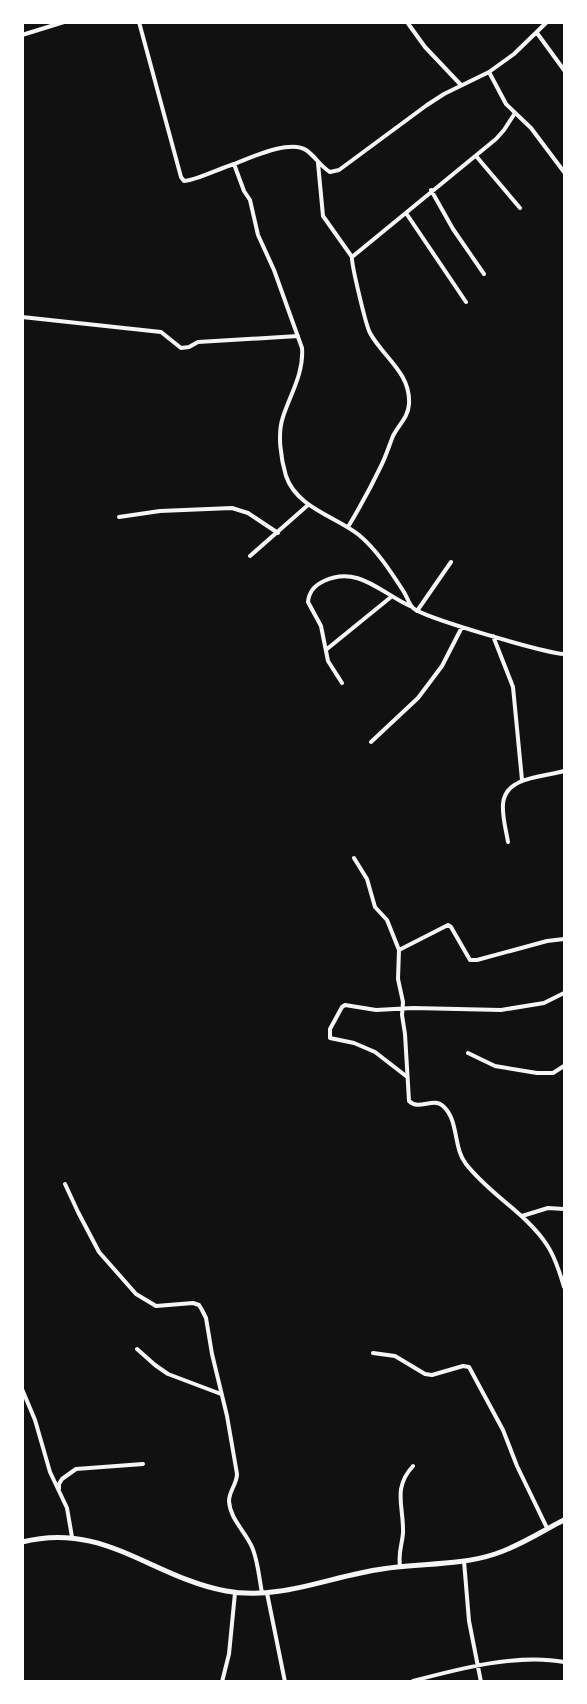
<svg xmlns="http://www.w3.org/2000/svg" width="587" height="1704" viewBox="0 0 587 1704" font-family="Figtree,sans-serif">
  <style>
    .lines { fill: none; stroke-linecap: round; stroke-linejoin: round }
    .minor { stroke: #f5f5f5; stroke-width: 4 }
    .secondary { stroke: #f5f5f5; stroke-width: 5 }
  </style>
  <rect width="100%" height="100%" fill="#111"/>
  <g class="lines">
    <!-- minor -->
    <path class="minor" d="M139,22l42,155 3,4c10,0 37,-13 50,-17
      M407,22l18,25 36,38
      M547,22l-33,32 -25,18 -45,22 -17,11 -88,65 -9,2c-10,-6 -14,-15 -24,-22 -16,-11 -56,8 -72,14l10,27 6,9 8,35 16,35 28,78c2,25 -12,47 -19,69 -6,17 -2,42 3,59 11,32 49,40 73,59 18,15 32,37 45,57 3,5 5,12 9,16 11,10 133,45 151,46
      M537,33l27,37
      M22,35l42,-13
      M489,72l17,32 25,24 33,44
      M476,156l44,52
      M318,163l5,53 29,41c-1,6 14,69 18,76 13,24 41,40 39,71 -1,14 -10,20 -16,32 -4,10 -7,20 -12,30 -10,21 -21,41 -33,61
      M431,190l22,39 31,45
      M406,213l60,89
      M352,257l144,-118 8,-9 11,-17
      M22,317l139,15 20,16 8,-1 9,-5 100,-6
      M119,517l41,-6 72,-3 16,5 30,20
      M250,556l58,-51
      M417,611l34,-49
      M493,636l20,51 9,93
      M327,649l64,-52
      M342,683l-14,-22 -7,-35 -13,-24c1,-11 7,-17 16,-21 34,-16 57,12 86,25
      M371,742l47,-44 24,-32 20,-39
      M508,842c-2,-12 -6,-26 -5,-38 2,-28 41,-27 61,-33
      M354,858l13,21 8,28 12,13 12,30
      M564,939l-17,2 -70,19h-7l-19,-33 -3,-2 -49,25 -1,29 5,23 -1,13 3,19 4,67c10,10 24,-4 34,5 16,14 10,42 23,58 24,31 60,49 81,81 8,12 13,28 17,42
      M468,1053l27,13 42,7h16l11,-7
      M406,1076l-31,-24 -21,-9 -24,-5v-9l12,-22 3,-2 31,5 37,-2 88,2 43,-7 20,-10
      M65,1184l13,28 21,40 37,42 20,12 37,-3 6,2 3,5 4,8 6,36 15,62 10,58c0,10 -8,17 -8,27 1,18 16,30 23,46 6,14 7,30 10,46
      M522,1216l26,-8 16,1
      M137,1349l18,16 13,9 53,20
      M373,1353l22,3 30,18 7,1 31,-9 6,1 34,63 14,36 30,62
      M22,1389l13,31 15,52 17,36 5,29
      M59,1489v-5l3,-5 14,-10 67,-5
      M464,1561l5,60 12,61
      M400,1566c-2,-14 2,-20 3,-33 1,-27 -11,-44 10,-67
      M267,1593l18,89
      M413,1681c45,-12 105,-28 151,-19
      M222,1682l7,-28 6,-61"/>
    <!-- secondary -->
    <path class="secondary" d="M22,1542c82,-21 129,35 204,49 53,10 105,-15 156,-22 37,-6 77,-3 113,-15 25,-8 47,-23 69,-34"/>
  </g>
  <!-- border -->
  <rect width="587" height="1704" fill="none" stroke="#ffffff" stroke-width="48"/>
</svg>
